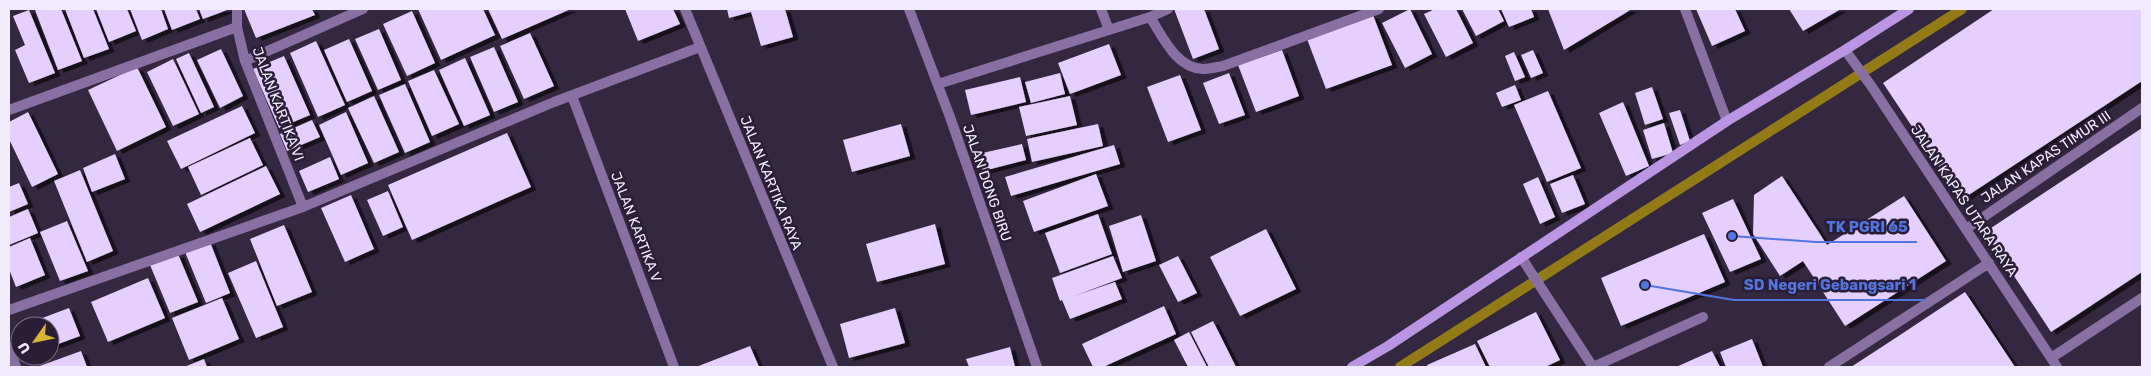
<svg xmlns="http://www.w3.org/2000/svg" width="2151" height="376" viewBox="0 0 2151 376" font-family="Rubik,sans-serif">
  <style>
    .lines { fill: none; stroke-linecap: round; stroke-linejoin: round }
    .stream { stroke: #927b17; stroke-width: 10 }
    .building { fill: #e4cffe; filter: url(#shadow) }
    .lane { stroke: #8870a2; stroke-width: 10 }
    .street { stroke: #8870a2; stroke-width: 10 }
    .secondary { stroke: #bb95e4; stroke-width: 10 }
    .labels { text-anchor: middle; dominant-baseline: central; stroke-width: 5; stroke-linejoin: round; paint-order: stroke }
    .street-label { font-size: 14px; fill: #f2ebfc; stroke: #2a1e36 }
    .leader { fill: none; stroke: #5275e1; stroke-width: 2 }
    .callout-dot { fill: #5275e1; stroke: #2a1e36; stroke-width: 2 }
    .callout-label { font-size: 15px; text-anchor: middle; font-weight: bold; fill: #5275e1; stroke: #2a1e36; stroke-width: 5; stroke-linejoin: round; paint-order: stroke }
  </style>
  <defs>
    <filter id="shadow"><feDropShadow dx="5.5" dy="3" stdDeviation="0" flood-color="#0009"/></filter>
  </defs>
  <rect width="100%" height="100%" fill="#342841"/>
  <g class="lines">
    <!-- stream -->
    <path class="stream" d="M1400,367l562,-358"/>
  </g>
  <!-- building -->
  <path class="building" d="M38,9h23l21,52 -24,9 -23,-60z
    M65,9h28l16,40 -25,9z
    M96,9h31l9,22 -27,11z
    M130,9h31l7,20 -26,11z
    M164,9h32l4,10 -28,11z
    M199,9h31l-27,10z
    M244,9h68l3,6 -59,23z
    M418,9h65l12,26 -54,25z
    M488,9h83l-69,30z
    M625,9h48l7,15 -42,17z
    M727,9h58l8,28 -32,9 -10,-34 -22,6z
    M1174,9h30l15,40 -26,10z
    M1410,9l22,45 -27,14 -23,-45z
    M1435,9h21l17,34 -27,14 -22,-43z
    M1462,9h36l6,12 -28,15z
    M1501,9h30l3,8 -25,10z
    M1548,9h84l-68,41z
    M1696,9h39l10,22 -33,15z
    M1789,9h52l-38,22z
    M1994,9h148v72l-181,119 -78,-117z
    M29,10l26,63 -26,10 -14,-33 10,-5 -12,-29z
    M412,11l23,52 -28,13 -24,-52z
    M1373,15l19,50 -66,24 -19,-50z
    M379,29l22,51 -23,10 -23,-51z
    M530,33l24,53 -30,13 -24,-53z
    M349,39l23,52 -25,11 -23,-52z
    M316,41l29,64 -27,12 -28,-64z
    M1109,44l12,31 -51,19 -12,-31z
    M494,47l24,55 -24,10 -24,-55z
    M221,49l22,47 -23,12 -23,-48z
    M1282,50l17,46 -43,16 -18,-47z
    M1533,50l10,23 -12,5 -10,-23z
    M1514,52l11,25 -10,4 -10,-25z
    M189,53l25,54 -13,6 -25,-54z
    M284,56l26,59 -31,13 -26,-59z
    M465,58l25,57 -26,11 -25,-56z
    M173,59l26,55 -26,12 -26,-54z
    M137,67l29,60 -49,24 -29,-61z
    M434,70l25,54 -27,12 -24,-55z
    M1060,73l5,21 -34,9 -6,-21z
    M1229,73l16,42 -26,9 -16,-41z
    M1180,75l21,55 -33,12 -21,-55z
    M1020,77l6,25 -55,13 -6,-25z
    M405,84l25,58 -25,11 -26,-58z
    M1515,85l6,15 -19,7 -6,-14z
    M1652,87l11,32 -18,6 -10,-32z
    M1548,91l33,77 -34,14 -33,-77z
    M374,96l25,56 -25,11 -26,-55z
    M1070,96l7,29 -51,11 -7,-29z
    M1623,102l26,64 -23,10 -27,-63z
    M242,106l13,27 -74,36 -14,-28z
    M1680,110l10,31 -10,4 -11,-32z
    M28,112l30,62 -26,13 -23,-48v-17z
    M346,112l22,51 -27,12 -22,-50z
    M312,120l8,17 -33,14 -7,-17z
    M1664,123l9,30 -21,6 -9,-29z
    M901,124l9,32 -58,16 -9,-32z
    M1098,124l5,22 -71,16 -5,-23z
    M2142,128v144l-91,60 -66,-100z
    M507,133l24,54 -119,53 -24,-55z
    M250,138l13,27 -62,30 -13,-28z
    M1022,144l4,16 -43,11 -5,-17z
    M1114,145l6,19 -109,32 -6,-19z
    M115,154l10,25 -33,13 -9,-24z
    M330,157l9,22 -31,13 -9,-21z
    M266,166l14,28 -80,38 -13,-28z
    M80,170l33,81 -26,11 -33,-81z
    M1096,174l12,32 -74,26 -11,-31z
    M1573,175l12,29 -23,9 -12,-29z
    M1782,176l45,69 77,-49 42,65 -101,65 -42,-65 -23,15 -27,-42 1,-39z
    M1538,177l17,40 -15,7 -17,-40z
    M19,183l9,21 -19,8v-25z
    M388,191l15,36 -20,9 -16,-36z
    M351,195l23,54 -29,13 -24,-54z
    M1733,199l28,60 -31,13 -28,-59z
    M28,209l10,24 -29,12v-28z
    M1098,214l14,40 -52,19 -15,-40z
    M1141,215l15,46 -33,11 -14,-46z
    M67,221l21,50 -28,10 -20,-49z
    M935,224l10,40 -68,18 -11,-38z
    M284,225l28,67 -35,14 -27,-67z
    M1266,229l30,60 -56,27 -30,-59z
    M1704,234l21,48 -104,44 -20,-48z
    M30,238l15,37 -29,12 -7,-18v-22z
    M210,242l20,51 -24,10 -21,-51z
    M178,254l20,48 -28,11 -20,-48z
    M1113,256l9,22 -48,18 41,-14 7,17 -52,20 -8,-19 -2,1 -8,-23z
    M1178,256l19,37 -19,9 -19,-37z
    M256,261l27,66 -27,11 -28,-65z
    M148,278l17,40 -57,24 -17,-40z
    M1965,292l50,75h-164l46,-30z
    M222,298l17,41 -50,21 -17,-42z
    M1164,306l12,28 -73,33h-10l-11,-23z
    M69,308l11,28 -30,11v-21h-29z
    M895,308l10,35 -56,15 -9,-34z
    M1536,312l24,48 -15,7h-55l-13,-26z
    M1213,321l23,46h-27l-18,-35z
    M20,326v20l-6,-17z
    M1189,332l18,35h-19l-14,-27z
    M1752,339l11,28h-37l-6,-15z
    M1475,344l11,23h-58l-1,-2z
    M750,346l9,21h-63z
    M1010,347l5,20h-46l-3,-8z
    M81,351l6,16h-50z
    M1712,351l8,16h-44z
    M204,359l3,8h-23z"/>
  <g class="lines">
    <!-- lane -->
    <path class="lane" d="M1521,257l72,110 110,-50"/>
    <!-- street -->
    <path class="street" d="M237,9v18l8,34 58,146
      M685,9l148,358
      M909,9l41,108 87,250
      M1101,9l8,21
      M1685,9l42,112
      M1150,17c13,20 26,51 53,52 6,0 14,-2 20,-3l156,-57
      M1845,50l27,37 185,280
      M245,61l118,-52
      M938,84l212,-67 18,-8
      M572,96l102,271
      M9,110l228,-83
      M1966,229l176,-121
      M9,310l294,-103 251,-105 146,-55
      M9,347l7,20
      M2051,358l91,-60
      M1829,367l160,-104"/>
    <!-- secondary -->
    <path class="secondary" d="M1352,367l36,-21 339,-225 118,-71 64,-41"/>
  </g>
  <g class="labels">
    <!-- street labels -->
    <g class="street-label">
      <text transform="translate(278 104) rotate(69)">JALAN KARTIKA VI</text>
      <text transform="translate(2046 157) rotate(-34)">JALAN KAPAS TIMUR III</text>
      <text transform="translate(771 183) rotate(68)">JALAN KARTIKA RAYA</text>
      <text transform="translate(987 183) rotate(71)">JALAN DONG BIRU</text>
      <text transform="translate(1964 201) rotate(56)">JALAN KAPAS UTARA RAYA</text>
      <text transform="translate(636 227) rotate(69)">JALAN KARTIKA V</text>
    </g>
  </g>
  <!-- callouts -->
  <path class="leader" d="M1732 236L1816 242H1917M1645 285L1734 300H1926"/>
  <g class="callout-dot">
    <circle cx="1732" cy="236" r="5"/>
    <circle cx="1645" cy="285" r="5"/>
  </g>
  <g class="callout-label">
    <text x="1867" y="232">TK PGRI 65</text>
    <text x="1830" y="290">SD Negeri Gebangsari 1</text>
  </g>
  <!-- border -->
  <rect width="2151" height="376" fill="none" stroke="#f2ebfc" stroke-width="20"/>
  <!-- north arrow -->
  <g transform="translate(35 341) rotate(237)"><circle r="24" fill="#2a1e36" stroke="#7a7085"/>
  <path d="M0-4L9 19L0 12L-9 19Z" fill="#d5b535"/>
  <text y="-8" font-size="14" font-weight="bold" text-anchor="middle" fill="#f2ebfc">U</text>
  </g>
</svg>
